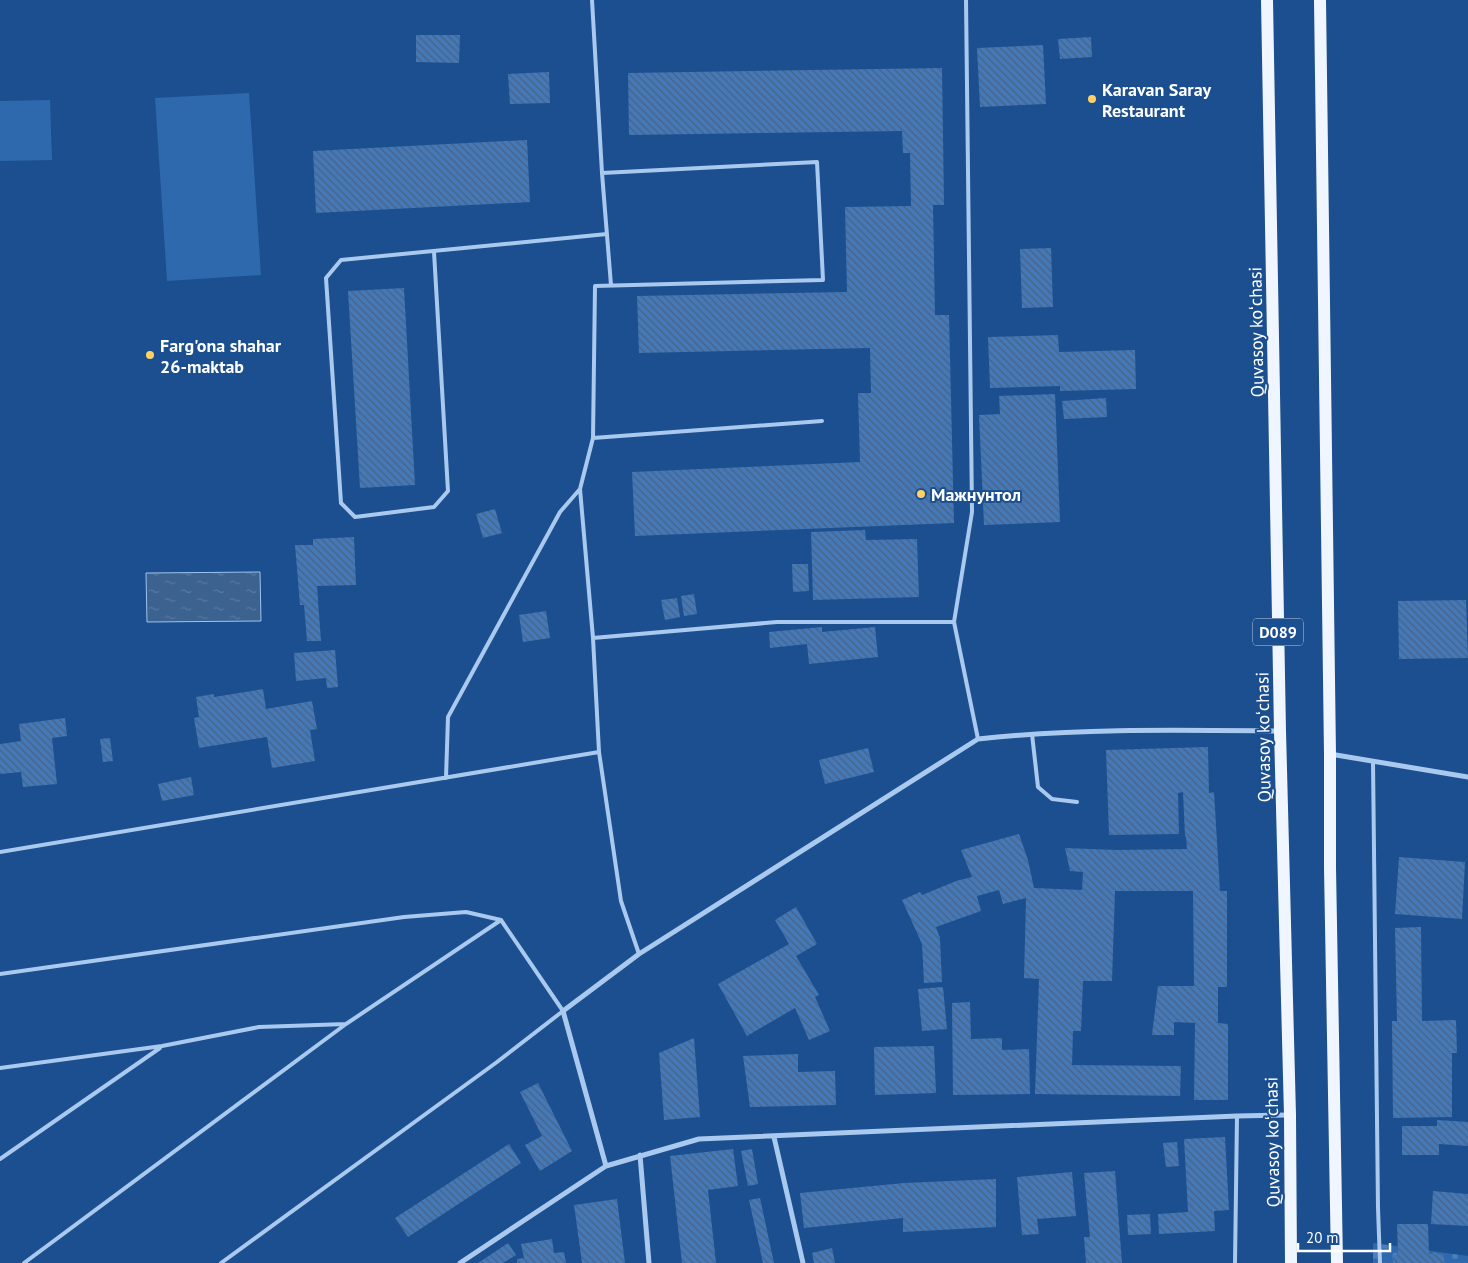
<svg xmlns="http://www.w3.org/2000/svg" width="1468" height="1263" viewBox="0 0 1468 1263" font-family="'PT Sans',sans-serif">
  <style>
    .grass { fill: #2e69ad }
    .cemetery { fill: url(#cemetery-stones) }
    .water { fill: url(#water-ripples); stroke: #9cc4f0 }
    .building { fill: url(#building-back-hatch) }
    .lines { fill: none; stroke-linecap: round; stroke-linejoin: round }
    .lane { stroke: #a9c9ee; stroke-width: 4 }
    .street { stroke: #a9c9ee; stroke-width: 5 }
    .primary { stroke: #f0f6ff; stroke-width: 12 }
    .poi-dot { fill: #ffd166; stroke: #1b4f8f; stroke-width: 2 }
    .labels { text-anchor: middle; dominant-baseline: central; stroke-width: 4; stroke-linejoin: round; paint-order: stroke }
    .shield { fill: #1b4f8f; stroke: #bbcadd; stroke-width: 1 }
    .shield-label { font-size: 16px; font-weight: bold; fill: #fff }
    .poi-label { font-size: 18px; font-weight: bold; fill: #fff; stroke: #1b4f8f; text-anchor: start }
    .street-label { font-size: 18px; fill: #fff; stroke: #1b4f8f }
  </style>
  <defs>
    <pattern id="cemetery-stones" width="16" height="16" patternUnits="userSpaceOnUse" patternTransform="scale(1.25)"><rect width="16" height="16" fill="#2e69ad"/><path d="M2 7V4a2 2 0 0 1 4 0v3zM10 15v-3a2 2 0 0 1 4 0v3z" fill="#4d80b9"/></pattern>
    <pattern id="water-ripples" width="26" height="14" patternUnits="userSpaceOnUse" patternTransform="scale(1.25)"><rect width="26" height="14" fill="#3c6290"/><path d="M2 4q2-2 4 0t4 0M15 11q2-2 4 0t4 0" fill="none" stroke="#597aa1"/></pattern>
    <pattern id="building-back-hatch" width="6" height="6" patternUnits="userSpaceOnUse" patternTransform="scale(1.25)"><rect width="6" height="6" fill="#4478b7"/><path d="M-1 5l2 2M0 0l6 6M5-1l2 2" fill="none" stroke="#486282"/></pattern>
  </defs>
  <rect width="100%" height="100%" fill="#1b4f8f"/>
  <!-- grass -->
  <path class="grass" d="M249,93l12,182 -94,6 -12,-183z
    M50,100l2,60 -52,1v-60z"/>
  <!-- cemetery -->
  <path class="cemetery" d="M1373,1243l95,13v7h-95z"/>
  <!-- water -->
  <path class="water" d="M260,572l1,49 -114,1 -1,-49z"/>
  <!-- building -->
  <path class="building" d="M416,35h44l-1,28 -43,-1z
    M1091,37l1,20 -32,2 -2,-20z
    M1043,45l3,59 -66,3 -3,-59z
    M942,68l2,137h-11l2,110h14l5,208 -319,13 -3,-64 228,-10 -2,-69h13l-1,-45 -231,5 -2,-57 210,-4 -2,-85 66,-1 -1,-53h-7l-1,-22 -273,4 -1,-62z
    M549,72l1,31 -40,1 -2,-30z
    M527,140l3,62 -214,11 -3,-62z
    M1051,248l2,59 -31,1 -2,-59z
    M404,288l11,197 -55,3 -12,-197z
    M1058,335l1,17 76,-2 1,39 -76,2v-5l-70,2 -2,-51z
    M1055,394l5,128 -76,3 -5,-110 21,-1 -1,-18z
    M1106,398l1,19 -43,2 -2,-18z
    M495,509l7,24 -19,5 -7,-24z
    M865,530l1,10 51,-1 2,58 -106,3 -2,-68z
    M354,537l2,48 -39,1 4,55h-14l-3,-36h-4l-5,-60h18v-6z
    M792,564h16l1,27 -16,1z
    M694,594l3,20 -13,2 -3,-20z
    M677,598l3,19 -15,3 -4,-20z
    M1466,600l2,58 -69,1 -1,-58z
    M546,611l4,27 -27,4 -4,-27z
    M822,627v5l53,-5 3,30 -69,7 -2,-20 -37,4 -1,-16z
    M335,650l3,37 -11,1 -1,-10 -30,3 -2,-28z
    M263,689l3,20 46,-8 5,28 -7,1 5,31 -43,7 -5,-31 -68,11 -5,-30 5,-1 -3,-20 18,-3v3z
    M65,718l2,18 -15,2 5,46 -34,3 -2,-15 -21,2v-30l21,-3 -2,-17z
    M110,738l3,23 -10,1 -3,-23z
    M1208,747l1,46 5,-1 6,99h7v96h-9v36l10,1v76h-34l1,-77 -21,-1v13h-22l6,-49h36l-1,-95h-78l-3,90h-29l-2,50h-8l-1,34 109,1 -1,30 -145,-2 4,-115 -15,-1 2,-80 -23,6 -4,-14 -22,6 4,15 -45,16 4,11 2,44 -18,1 -2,-39 -20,-44 18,-8 2,3 34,-14 16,-4 -11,-27 58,-16 9,26 6,28 48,2 1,-18 -13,-1 -5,-23 51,2 71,-1 -1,-12 -1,-1 -2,-44 -5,1 1,41 -70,1 -3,-85z
    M868,748l6,24 -49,12 -6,-24z
    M191,777l3,18 -32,6 -4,-17z
    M1399,857l66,5 -3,57 -67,-5z
    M796,907l21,37 -21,12 23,39 -4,2 15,34 -21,9 -14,-32 -48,28 -29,-52 71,-40 -14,-24z
    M1421,927l1,94 34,-1 1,33h-5v64l-59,1 -1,-97h5l-2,-93z
    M943,987l4,42 -25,2 -4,-42z
    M970,1002l1,37 31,-1v12l27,-1 1,45 -77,1 -1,-92z
    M694,1038l6,79 -36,3 -5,-67z
    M934,1046l2,47 -61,2 -1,-48z
    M798,1054v18l37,-1 1,34 -86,2 -7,-51z
    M538,1083l34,68 -32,20 -15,-26 17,-9 -22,-44z
    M1437,1120l31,2v24l-29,-2v11h-37v-29h35z
    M1225,1137l4,73 -15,1 1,20 -56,3 -1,-20 30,-2 -4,-73z
    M1177,1142l2,24 -13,1 -3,-24z
    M509,1144l12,19 -113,74 -13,-19z
    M733,1149l5,37 -30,4 8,73h-34l-12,-107z
    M752,1149l6,35 -10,2 -7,-35z
    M1115,1171l7,92h-36l-2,-26h6l-6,-64z
    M1072,1172l4,44 -39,3 2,15 -17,1 -5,-58z
    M996,1179v48l-93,5v-14l-99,10 -4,-35 104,-10z
    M1433,1191l35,3v32l-37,-2z
    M760,1198l14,65h-11l-14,-63z
    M617,1199l8,64h-43l-8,-58z
    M1150,1214l1,20 -23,1 -1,-20z
    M1397,1224h31l1,30h15v9h-51v-8h5z
    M552,1239l2,14 10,-1 2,11h-49v-4l7,-1 -3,-14z
    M508,1243l8,12 -13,8h-25z
    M832,1248l3,15h-21l-2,-10z"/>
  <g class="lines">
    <!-- lane -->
    <path class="lane" d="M592,0l10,173 215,-11 6,118 -228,6 -2,152 -13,51 13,149 6,114 22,149 18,53
      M602,173l9,112
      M434,252l14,239 -14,16 -79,10 -14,-14 -15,-225 15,-18 266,-26
      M593,438l229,-17
      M954,622l18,-110 -6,-512
      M593,638l184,-16h177l24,117
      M1032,734l6,53 14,12 25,3
      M1373,761l5,447 2,55
      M446,778l2,-61 112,-205 20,-23
      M0,852l599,-100
      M0,974l404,-57 62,-5 35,8 62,91 -66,51 -276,201
      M0,1068l162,-22 97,-19 87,-3
      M0,1159l160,-111
      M24,1263l322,-239 155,-104
      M1235,1263l2,-147"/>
    <!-- street -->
    <path class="street" d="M1280,731c-100,-1 -202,-3 -302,8l-339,215 -76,57 43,155 93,-27 538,-23 52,-1
      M1330,754l138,23
      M774,1137l29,126
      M640,1155l9,108
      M460,1263l146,-97"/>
    <!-- primary -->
    <path class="primary" d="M1267,0l13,731 10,384 1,148
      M1320,0l10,754v114l7,395"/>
  </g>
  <!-- markers -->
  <g class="poi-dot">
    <circle cx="1092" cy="99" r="5"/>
    <circle cx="150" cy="355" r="5"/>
    <circle cx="921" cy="494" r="5"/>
  </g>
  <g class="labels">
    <!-- shield labels -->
    <rect class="shield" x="1253" y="618.5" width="50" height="27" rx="4"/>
    <g class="shield-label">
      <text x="1278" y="632">D089</text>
    </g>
    <!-- poi labels -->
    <g class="poi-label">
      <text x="1102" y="89">Karavan Saray<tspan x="1102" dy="21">Restaurant</tspan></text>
      <text x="160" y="345">Farg'ona shahar<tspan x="160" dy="21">26-maktab</tspan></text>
      <text x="931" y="494">Мажнунтол</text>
    </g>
    <!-- street labels -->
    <g class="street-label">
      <text transform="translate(1256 332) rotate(-91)">Quvasoy koʻchasi</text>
      <text transform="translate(1263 737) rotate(-91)">Quvasoy koʻchasi</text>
      <text transform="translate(1272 1142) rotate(-91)">Quvasoy koʻchasi</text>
    </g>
  </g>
  <!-- scale -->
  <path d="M1298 1243v8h92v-8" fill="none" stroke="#ffffff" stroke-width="2.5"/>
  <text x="1306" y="1243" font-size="15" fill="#ffffff" stroke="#1b4f8f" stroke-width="4" paint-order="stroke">20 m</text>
</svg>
